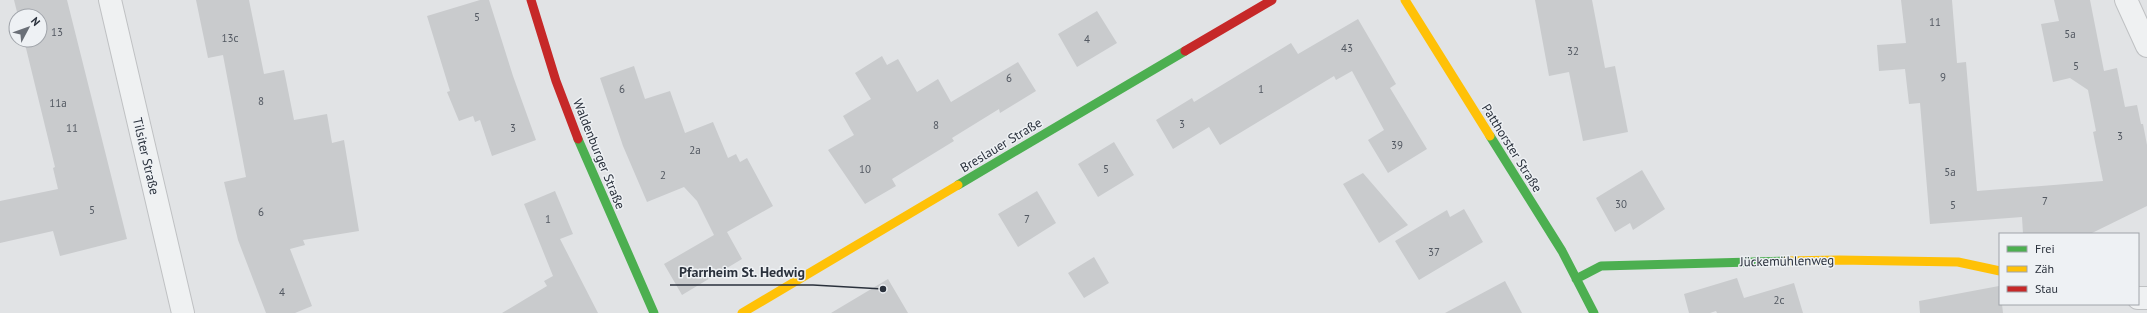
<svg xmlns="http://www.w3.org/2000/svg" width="2147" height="313" viewBox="0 0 2147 313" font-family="'PT Sans',sans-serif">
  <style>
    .building { fill: #c9cbcd }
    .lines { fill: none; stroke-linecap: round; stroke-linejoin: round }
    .street-casing { stroke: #bfc1c3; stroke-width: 24 }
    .street { stroke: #eff1f2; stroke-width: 22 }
    .fast { stroke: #4caf50; stroke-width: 9 }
    .slow { stroke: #ffc107; stroke-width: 9 }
    .jam { stroke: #c62828; stroke-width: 9 }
    .labels { text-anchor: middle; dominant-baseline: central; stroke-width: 3; stroke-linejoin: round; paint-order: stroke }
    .number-label { font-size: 11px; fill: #525861 }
    .street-label { font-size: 13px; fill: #2a313c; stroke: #eef1f4 }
    .leader { fill: none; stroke: #2a313c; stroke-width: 1.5 }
    .callout-dot { fill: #2a313c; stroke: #eef1f4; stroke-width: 1.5 }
    .callout-label { font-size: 14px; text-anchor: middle; font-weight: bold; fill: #2a313c; stroke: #eef1f4; stroke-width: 3; stroke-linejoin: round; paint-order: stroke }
  </style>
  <rect width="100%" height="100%" fill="#e1e3e5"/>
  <!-- building -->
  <path class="building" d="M14,0h53l60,239 -67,17 -7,-25 -53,12v-42l58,-12 -5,-21 2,-1 -31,-127h16v-24h-22z
    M196,0h53l15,74 20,-4 10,50 33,-6 5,29 12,-3 15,91 -56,9 2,5 -15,4 22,57 -17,7h-29l-28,-73 -14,-58 22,-5 -23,-122 -15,3z
    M480,0h9l24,76 23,64 -44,16 -12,-36 -5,2 -2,-6 -14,5 -12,-29 3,-1 -23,-75z
    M1535,0h57l13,68 10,-2 13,66 -45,9 -14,-69 -20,4z
    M1901,0h51l5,63 9,-1 11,129 126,-10 -10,-49 3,-1 -8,-41 -18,-12 -17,4 -12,-58 18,-3 -5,-21h36l14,71 13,-3 8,39 12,-2 4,19h2l4,21v61l-57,28h-67l-1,-17 -92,7 -10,-121 -11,1 -4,-35 -26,2 -2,-26 29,-2z
    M1097,11l20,32 -40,24 -19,-33z
    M1358,19l38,65 -6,4 37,61 -39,24 -20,-33 16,-10 -32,-59 -16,9 -2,-4 -114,69 -11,-18 -36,22 -17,-29 36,-22 2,4 97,-59 7,11z
    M882,56l5,9 11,-6 19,33 21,-13 13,23 67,-40 18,29 -36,22 -1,-4 -47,29 2,3 -62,38 4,7 -31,18 -37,-54 26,-15 -11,-19 28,-17 -16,-26z
    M634,66l11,33 25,-8 15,42 28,-11 15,36 8,-4 4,8 7,-4 26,48 -46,26 15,27 -60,36 -18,-31 50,-29 -17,-34 -13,-14 -37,15 -24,-56 -23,-68z
    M1114,142l20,33 -36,22 -20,-33z
    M1642,170l23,39 -32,21 -3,-7 -15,9 -19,-34z
    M1363,173l45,52 -29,18 -36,-59z
    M555,191l18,43 -13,5 38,74h-96l45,-27 -3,-5 9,-5 -29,-72z
    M1037,191l19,32 -38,24 -20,-33z
    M1464,209l19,33 -64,38 -24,-39 52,-31 3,7z
    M1094,257l15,26 -25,15 -16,-25z
    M1737,278l7,20 50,-15 9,30h-86l-1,-2 -6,2h-21l-5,-19z
    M888,279l20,34h-77z
    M1505,281l17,32h-77z
    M1999,286l1,18h2l1,9h-83l-1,-12z"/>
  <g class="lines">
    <!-- street casing -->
    <g class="street-casing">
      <path id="street" d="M110,0l73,313
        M2126,0l21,46
        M2138,298h9"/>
    </g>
    <!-- street -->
    <use href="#street" class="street"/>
    <!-- fast -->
    <path class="fast" d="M1490,136l72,115 32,62
      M578,139l76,174
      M958,185l227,-134
      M1576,279l25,-13 185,-5"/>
    <!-- slow -->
    <path class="slow" d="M1405,0l85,136
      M1786,261l53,-1 119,2 42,9
      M742,313l216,-128"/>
    <!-- jam -->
    <path class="jam" d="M531,0l25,81 22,58
      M1185,51l87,-51"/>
  </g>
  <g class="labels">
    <!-- number labels -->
    <g class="number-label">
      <text x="477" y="17">5</text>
      <text x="1935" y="22">11</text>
      <text x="57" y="32">13</text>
      <text x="2070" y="34">5a</text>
      <text x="230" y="38">13c</text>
      <text x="1087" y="39">4</text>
      <text x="1347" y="48">43</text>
      <text x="1573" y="51">32</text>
      <text x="2076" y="66">5</text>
      <text x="1943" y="77">9</text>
      <text x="1009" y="78">6</text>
      <text x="622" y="89">6</text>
      <text x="1261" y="89">1</text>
      <text x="261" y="101">8</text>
      <text x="58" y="103">11a</text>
      <text x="1182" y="124">3</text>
      <text x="936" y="125">8</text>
      <text x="72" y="128">11</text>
      <text x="513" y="128">3</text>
      <text x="2120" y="136">3</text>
      <text x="1397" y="145">39</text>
      <text x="695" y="150">2a</text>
      <text x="865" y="169">10</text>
      <text x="1106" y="169">5</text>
      <text x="1950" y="172">5a</text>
      <text x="663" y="175">2</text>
      <text x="2045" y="201">7</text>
      <text x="1621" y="204">30</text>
      <text x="1953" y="205">5</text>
      <text x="92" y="210">5</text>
      <text x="261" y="212">6</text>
      <text x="548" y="219">1</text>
      <text x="1027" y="219">7</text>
      <text x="1434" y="252">37</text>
      <text x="282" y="292">4</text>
      <text x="1779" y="300">2c</text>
    </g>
    <!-- street labels -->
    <g class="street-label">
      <text transform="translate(1001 145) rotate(-31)">Breslauer Straße</text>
      <text transform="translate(1512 148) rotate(58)">Patthorster Straße</text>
      <text transform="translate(599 154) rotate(68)">Waldenburger Straße</text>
      <text transform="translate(146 156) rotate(77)">Tilsiter Straße</text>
      <text transform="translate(1787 261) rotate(-1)">Jückemühlenweg</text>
    </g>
  </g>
  <!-- callouts -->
  <path class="leader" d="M883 289L813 285H670"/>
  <circle class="callout-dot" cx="883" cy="289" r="4"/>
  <g class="callout-label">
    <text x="742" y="277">Pfarrheim St. Hedwig</text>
  </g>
  <!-- legend -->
  <rect x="1999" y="233" width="140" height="72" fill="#eef1f4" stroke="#a0a4aa"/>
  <rect x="2007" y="246" width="20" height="6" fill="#4caf50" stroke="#a0a4aa"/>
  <text x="2035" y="253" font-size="12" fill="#2a313c">Frei</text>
  <rect x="2007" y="266" width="20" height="6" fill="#ffc107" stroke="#a0a4aa"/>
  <text x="2035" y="273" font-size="12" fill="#2a313c">Zäh</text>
  <rect x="2007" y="286" width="20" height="6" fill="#c62828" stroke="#a0a4aa"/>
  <text x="2035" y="293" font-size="12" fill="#2a313c">Stau</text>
  <!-- north arrow -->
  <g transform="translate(28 28) rotate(49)"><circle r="19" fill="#eef1f4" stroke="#a0a4aa"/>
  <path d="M0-3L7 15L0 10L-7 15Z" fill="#6a6f77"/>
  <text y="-6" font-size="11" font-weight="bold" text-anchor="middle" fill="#2a313c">N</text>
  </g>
</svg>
